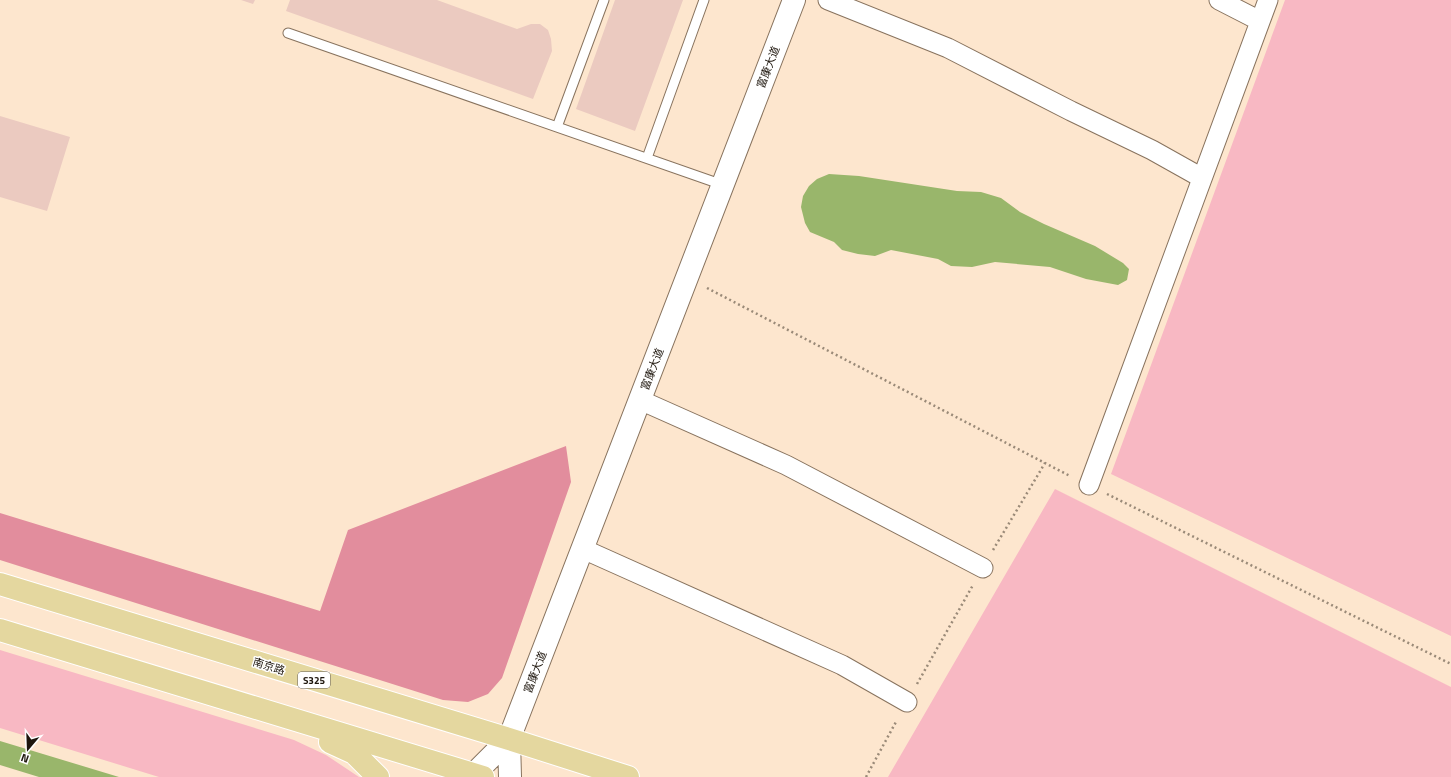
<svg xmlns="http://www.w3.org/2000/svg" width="1451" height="777" viewBox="0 0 1451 777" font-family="'Titillium Web','Noto Sans SC',sans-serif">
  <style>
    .green { fill: #f8b8c3 }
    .forest { fill: #e28d9d }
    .water { fill: #99b66b }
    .building { fill: #ebcac0 }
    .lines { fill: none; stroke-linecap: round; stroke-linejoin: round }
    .lane-casing { stroke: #88735e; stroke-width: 11 }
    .street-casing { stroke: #88735e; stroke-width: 21 }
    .secondary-casing { stroke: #88735e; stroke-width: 24 }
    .primary-casing { stroke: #fff; stroke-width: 24 }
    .path { stroke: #9a8a78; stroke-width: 2.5; stroke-dasharray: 2 3; stroke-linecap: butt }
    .lane { stroke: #fff; stroke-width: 9 }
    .street { stroke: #fff; stroke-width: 19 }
    .secondary { stroke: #fff; stroke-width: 22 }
    .primary { stroke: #e4d79f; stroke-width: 22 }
    .labels { text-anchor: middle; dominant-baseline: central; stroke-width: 3; stroke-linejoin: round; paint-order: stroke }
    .shield { fill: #fff; stroke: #625c56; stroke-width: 1 }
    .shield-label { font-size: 10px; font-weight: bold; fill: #1e160d }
    .street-label { font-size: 11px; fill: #1e160d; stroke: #fff }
  </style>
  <rect width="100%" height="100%" fill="#fde6ce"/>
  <!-- green -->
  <path class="green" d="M1285,0h166v636l-340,-162z
    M1055,489l396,198v90h-563z
    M0,650l294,90 32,15 33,22h-200l-159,-49z"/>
  <!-- forest -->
  <path class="forest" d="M566,446l5,36 -69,196 -14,16 -20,8 -25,-2 -443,-140v-47l320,98 28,-81z"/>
  <!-- water -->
  <path class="water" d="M829,174l30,2 98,15 24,1 20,6 19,14 24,12 51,22 28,17 6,6 -2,11 -9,5 -32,-6 -36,-12 -55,-5 -23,5 -21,-1 -13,-7 -47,-9 -16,6 -17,-2 -16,-4 -8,-8 -24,-10 -5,-9 -4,-16 2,-11 6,-10 8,-7z
    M0,741l119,36h-80l-39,-12z"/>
  <!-- building -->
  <path class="building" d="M241,0h14l-2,4z
    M290,0h147l80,29 14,-5h9l8,6 3,9 1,12 -19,48 -247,-88z
    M615,0h68l-48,131 -59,-22z
    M0,116l70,21 -23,74 -47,-14z"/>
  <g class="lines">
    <!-- lane casing -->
    <g class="lane-casing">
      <path id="lane" d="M288,33l435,152
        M557,127l47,-127
        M647,158l57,-158"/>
    </g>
    <!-- street casing -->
    <g class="street-casing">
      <path id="street" d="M828,0l120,48 123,63 81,39 50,28
        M1219,0l41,21
        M640,400l146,65 197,103
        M1089,485l179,-485
        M583,549l259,116 65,37"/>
    </g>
    <!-- secondary casing -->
    <g class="secondary-casing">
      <path id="secondary" d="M473,777l1,-3 35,-35
        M510,777l-1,-38 285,-739"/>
    </g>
    <!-- primary casing -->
    <g class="primary-casing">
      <path id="primary" d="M0,584l509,155 119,38
        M0,630l483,147
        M330,742l24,11 24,24"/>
    </g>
    <!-- path -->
    <path class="path" d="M707,288l363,188
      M1107,494l344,170
      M993,550l52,-87
      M917,684l56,-99
      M866,777l31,-57"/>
    <!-- lane -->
    <use href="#lane" class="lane"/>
    <!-- street -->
    <use href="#street" class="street"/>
    <!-- secondary -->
    <use href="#secondary" class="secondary"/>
    <!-- primary -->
    <use href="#primary" class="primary"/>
  </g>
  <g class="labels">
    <!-- shield labels -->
    <rect class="shield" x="298" y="672" width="32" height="16" rx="3"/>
    <g class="shield-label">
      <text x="314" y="680">S325</text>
    </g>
    <!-- street labels -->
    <g class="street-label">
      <text transform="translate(768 67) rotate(-69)">富康大道</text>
      <text transform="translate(652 369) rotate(-69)">富康大道</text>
      <text transform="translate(269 666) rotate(17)">南京路</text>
      <text transform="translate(535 672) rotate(-69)">富康大道</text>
    </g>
  </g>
  <!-- north arrow -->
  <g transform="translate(28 749) rotate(199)" stroke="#ffffff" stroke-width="3" paint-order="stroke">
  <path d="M0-3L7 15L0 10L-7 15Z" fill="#1e160d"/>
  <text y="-6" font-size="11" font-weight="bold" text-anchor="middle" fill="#1e160d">N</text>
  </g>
</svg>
